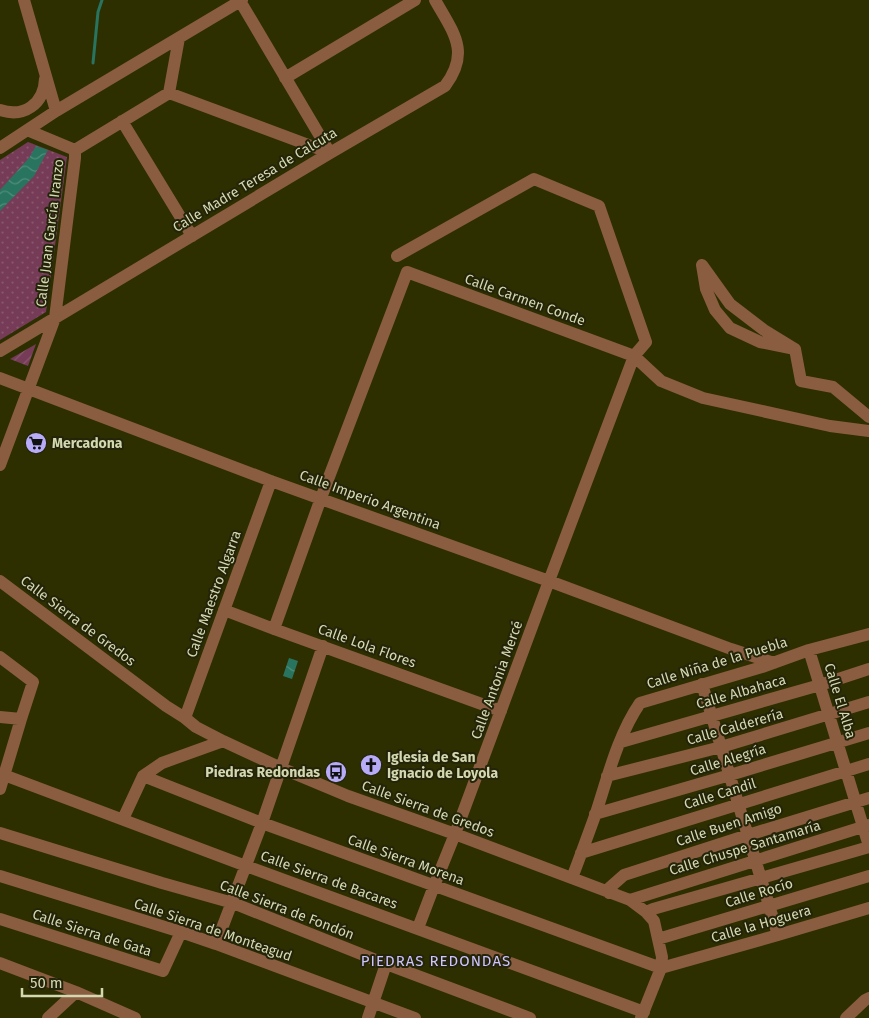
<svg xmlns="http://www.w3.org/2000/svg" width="869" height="1018" viewBox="0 0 869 1018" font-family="'Fira Sans',sans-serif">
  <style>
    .grass { fill: url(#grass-dots) }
    .garden { fill: url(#garden-furrows) }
    .water { fill: url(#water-waves) }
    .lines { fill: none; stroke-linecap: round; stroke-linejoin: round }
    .stream { stroke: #28745f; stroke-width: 3 }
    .minor { stroke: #8a5c40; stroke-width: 12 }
    .labels { text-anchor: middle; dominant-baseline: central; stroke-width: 4; stroke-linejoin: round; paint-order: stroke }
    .street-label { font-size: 14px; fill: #d4d8b0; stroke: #23240a }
    .poi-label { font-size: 14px; font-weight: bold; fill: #d4d8b0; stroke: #23240a; text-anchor: start }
    .neighbourhood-label { font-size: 15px; letter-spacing: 1px; fill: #cec5fe; stroke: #23240a }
  </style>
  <defs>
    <pattern id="grass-dots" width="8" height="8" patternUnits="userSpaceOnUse" patternTransform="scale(1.25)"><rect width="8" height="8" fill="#763b57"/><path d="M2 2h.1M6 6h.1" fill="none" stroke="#89576d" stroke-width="1.8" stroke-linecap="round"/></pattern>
    <pattern id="garden-furrows" width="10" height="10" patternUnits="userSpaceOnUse" patternTransform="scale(1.25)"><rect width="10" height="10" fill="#763b57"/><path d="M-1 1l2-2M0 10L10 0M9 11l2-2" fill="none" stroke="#89576d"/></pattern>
    <pattern id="water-waves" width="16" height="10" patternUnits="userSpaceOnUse" patternTransform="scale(1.25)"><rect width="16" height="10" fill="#28745f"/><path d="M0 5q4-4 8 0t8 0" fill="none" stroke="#508d7a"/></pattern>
  </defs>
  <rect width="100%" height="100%" fill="#2d2f01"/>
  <!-- grass -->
  <path class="grass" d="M28,142l39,15 -21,155 -46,28v-180z"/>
  <!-- garden -->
  <path class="garden" d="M36,344l-8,22 -18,-7z"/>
  <!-- water -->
  <path class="water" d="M36,146l12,4 -14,26 -34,35v-21l29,-32z
    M289,658l9,3 -6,18 -9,-3z"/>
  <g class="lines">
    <!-- stream -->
    <path class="stream" d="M93,63l5,-51 4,-12"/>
    <!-- minor -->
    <path class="minor" d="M24,0l32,111
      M240,1l90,152
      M285,78l130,-78
      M169,93l161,60
      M0,110c24,8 44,-6 45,-31
      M122,121l70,115
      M27,130l48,20 94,-57 10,-55
      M0,148l56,-37 186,-111
      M397,256l137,-77 65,27 47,136 -12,14 27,25 42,17 127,28 39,5
      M795,349l-35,-7 -30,-14 -15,-18 -9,-21 -4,-24 28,39 34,26 31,19 6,32 32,6 36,30
      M0,351l330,-198 115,-67c26,-34 8,-54 -10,-86
      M0,378l271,103 278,100 182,68 43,14
      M0,465l55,-147 20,-160v-8
      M0,581l166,125 19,12 11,9 27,14 58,27 67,28 107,38 175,66 16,12 8,9 8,36 -1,11 -20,50
      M224,610l50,19 227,82
      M274,629l47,-131 86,-226 227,84 -85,225 -94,253 -21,52 -16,42
      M809,650l60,196
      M0,657l33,25 -12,37 -21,70
      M702,684l76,251
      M0,717l21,2
      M185,718l86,-237
      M621,742l199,-57 49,-16
      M4,775l242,91 398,146
      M143,776l119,47 399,145 117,-33 91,-27
      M607,776l114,-29 148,-45
      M595,814l135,-39 139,-42
      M123,819l20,-43 19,-13 61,-22
      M0,833l162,50 71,20 153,61 144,54
      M581,853l288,-89
      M0,876l181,56 35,12 199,74
      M572,878c8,-21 16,-43 24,-65 12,-37 22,-78 44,-110l122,-36 47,-17 60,-16
      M609,893l-2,-3 17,-15 124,-40 121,-37
      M630,900l239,-75
      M646,912l7,-3 216,-62
      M0,919l163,52 18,-39
      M658,939l211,-63
      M216,944l46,-121 61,-177
      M0,963l76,29 59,26
      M48,1018l28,-26
      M368,1018l18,-54
      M846,1018l19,-18 4,-2"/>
  </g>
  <!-- icons -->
  <defs>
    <g id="supermarket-disc" transform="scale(1.125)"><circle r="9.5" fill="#b8abf7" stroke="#23240a"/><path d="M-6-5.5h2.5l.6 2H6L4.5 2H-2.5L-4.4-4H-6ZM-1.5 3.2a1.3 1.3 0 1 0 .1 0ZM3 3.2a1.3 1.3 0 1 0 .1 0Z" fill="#111"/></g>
    <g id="church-disc" transform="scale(1.125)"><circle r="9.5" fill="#b8abf7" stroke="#23240a"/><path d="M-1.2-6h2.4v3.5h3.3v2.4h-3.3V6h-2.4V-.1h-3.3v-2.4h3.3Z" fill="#111"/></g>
    <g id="bus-disc" transform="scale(1.125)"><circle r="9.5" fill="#b8abf7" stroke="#23240a"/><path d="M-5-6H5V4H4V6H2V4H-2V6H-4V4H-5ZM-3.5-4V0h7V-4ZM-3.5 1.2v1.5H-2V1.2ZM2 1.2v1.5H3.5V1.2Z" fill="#111"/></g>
  </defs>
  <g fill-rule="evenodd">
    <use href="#supermarket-disc" x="36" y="443"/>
    <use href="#church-disc" x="371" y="765"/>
    <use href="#bus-disc" x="336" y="772"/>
  </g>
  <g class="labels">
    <!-- street labels -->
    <g class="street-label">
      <text transform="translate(255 180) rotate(-31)">Calle Madre Teresa de Calcuta</text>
      <text transform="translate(50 233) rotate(-83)">Calle Juan García Iranzo</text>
      <text transform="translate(525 300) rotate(20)">Calle Carmen Conde</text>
      <text transform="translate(370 500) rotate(20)">Calle Imperio Argentina</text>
      <text transform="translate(214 594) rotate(-70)">Calle Maestro Algarra</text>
      <text transform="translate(78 621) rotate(37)">Calle Sierra de Gredos</text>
      <text transform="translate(367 646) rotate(20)">Calle Lola Flores</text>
      <text transform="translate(717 663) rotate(-17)">Calle Niña de la Puebla</text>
      <text transform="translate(497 680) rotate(-70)">Calle Antonia Mercé</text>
      <text transform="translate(741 692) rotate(-16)">Calle Albahaca</text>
      <text transform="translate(840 701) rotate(73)">Calle El Alba</text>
      <text transform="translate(735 727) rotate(-16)">Calle Calderería</text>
      <text transform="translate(728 760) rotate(-17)">Calle Alegría</text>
      <text transform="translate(720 794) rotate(-17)">Calle Candil</text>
      <text transform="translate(428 809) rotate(20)">Calle Sierra de Gredos</text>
      <text transform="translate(729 825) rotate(-18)">Calle Buen Amigo</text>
      <text transform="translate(745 848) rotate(-17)">Calle Chuspe Santamaría</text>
      <text transform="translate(406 860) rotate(20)">Calle Sierra Morena</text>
      <text transform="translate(329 880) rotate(20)">Calle Sierra de Bacares</text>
      <text transform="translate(759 893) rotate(-17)">Calle Rocío</text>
      <text transform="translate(287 910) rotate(21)">Calle Sierra de Fondón</text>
      <text transform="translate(761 924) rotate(-16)">Calle la Hoguera</text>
      <text transform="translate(213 930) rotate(19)">Calle Sierra de Monteagud</text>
      <text transform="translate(92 933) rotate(18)">Calle Sierra de Gata</text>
    </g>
    <!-- poi labels -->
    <g class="poi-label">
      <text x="52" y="443">Mercadona</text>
      <text x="387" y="757">Iglesia de San<tspan x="387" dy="16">Ignacio de Loyola</tspan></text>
      <text x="320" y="772" text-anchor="end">Piedras Redondas</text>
    </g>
    <!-- neighbourhood labels -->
    <g class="neighbourhood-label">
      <text x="436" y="961">PIEDRAS REDONDAS</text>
    </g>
  </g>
  <!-- scale -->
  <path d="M22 988v8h80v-8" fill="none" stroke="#d4d8b0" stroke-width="2.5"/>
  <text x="30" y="988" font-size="15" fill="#d4d8b0" stroke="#23240a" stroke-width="4" paint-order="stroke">50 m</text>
</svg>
